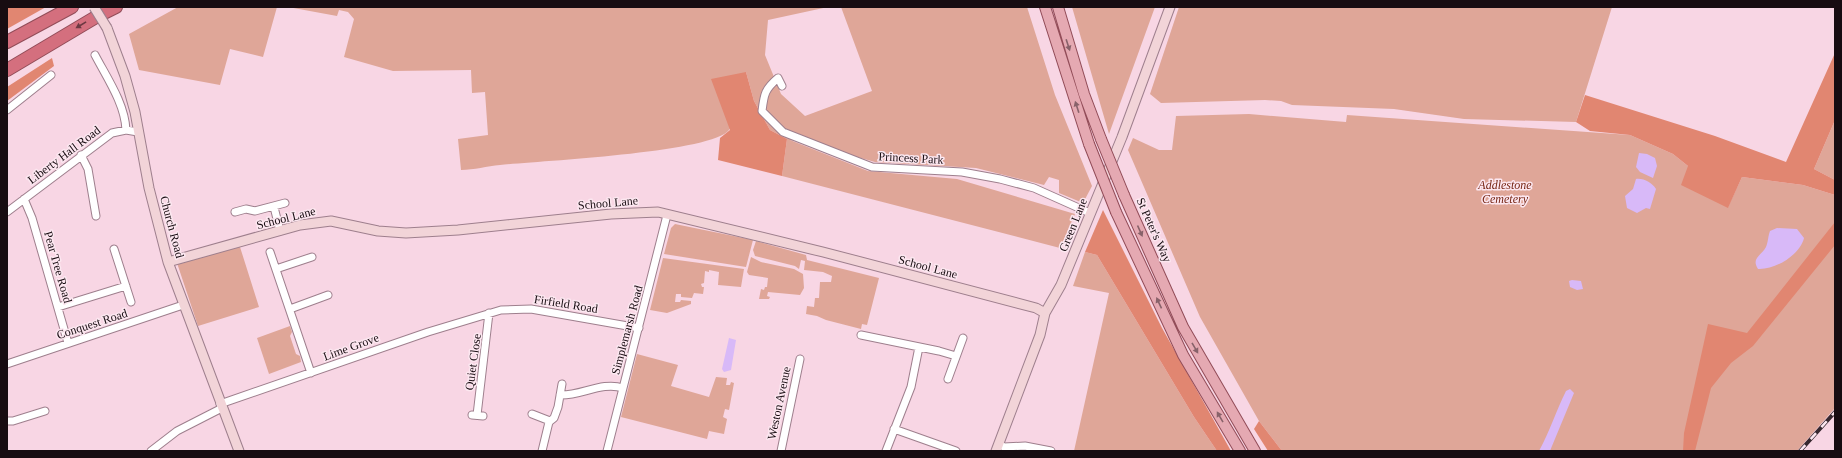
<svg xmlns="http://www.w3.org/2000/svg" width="1842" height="458" viewBox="0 0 1842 458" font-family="Georgia,serif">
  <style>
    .green { fill: #dfa698 }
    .forest { fill: #e18671 }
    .water { fill: #d8b9f8 }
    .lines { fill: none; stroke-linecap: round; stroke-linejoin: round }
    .street-casing { stroke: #9e7f8d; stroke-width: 9 }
    .secondary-casing { stroke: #9e7f8d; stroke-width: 11 }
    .primary-casing { stroke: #924c58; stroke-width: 12 }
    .highway-casing { stroke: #924c58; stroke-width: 14 }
    .street { stroke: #fff; stroke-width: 7 }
    .secondary { stroke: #f2d4d8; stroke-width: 9 }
    .primary { stroke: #e5a9b2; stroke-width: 10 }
    .highway { stroke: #d46f7e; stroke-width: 12 }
    .rail-casing { stroke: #37282f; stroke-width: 4 }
    .rail { stroke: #fce7f0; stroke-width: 2.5; stroke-dasharray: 8; stroke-linecap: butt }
    .secondary-bridge-casing { stroke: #9e7f8d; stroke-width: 11; stroke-linecap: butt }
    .primary-bridge-casing { stroke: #924c58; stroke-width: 12; stroke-linecap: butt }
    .secondary-bridge { stroke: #f2d4d8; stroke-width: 9 }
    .primary-bridge { stroke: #e5a9b2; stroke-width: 10 }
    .oneway { fill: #6c3942 }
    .oneway2 { fill: #88626a }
    .labels { text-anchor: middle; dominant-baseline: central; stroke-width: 3; stroke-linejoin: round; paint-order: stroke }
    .street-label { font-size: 12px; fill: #170c11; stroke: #fce7f0 }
    .park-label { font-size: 12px; font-style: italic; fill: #772614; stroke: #fce7f0 }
  </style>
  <rect width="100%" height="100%" fill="#f8d6e4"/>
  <!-- green -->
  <path class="green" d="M178,7h99l-14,50 -33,-8 -10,36 -81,-15 -10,-36z
    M288,7h540l-60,13 -3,35 16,39 24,22 67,-25 -31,-84h186l28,88 37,91 -9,17 -24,-10v-13l-10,-3 -5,8 -68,-17 -101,-6 -64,-18 -21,-4 78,31 89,8 118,35 -15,34 -278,-72 5,-37 -17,-9 -16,-29 -8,-29c-3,11 -11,52 -17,58 -18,23 -192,31 -229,35 -13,1 -26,5 -39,5l-3,-31 30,-4 -3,-43 -13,1 -1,-23 -78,1 -49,-14 10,-38 -6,-7 -9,-2 -2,6z
    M1072,7h83l-46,127z
    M1179,7h433l-36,115 -112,-3 -70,-10 -102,-4 -11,-4 -16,-1 -104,3 -11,-9z
    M1249,114l97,8 1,-7 283,20 43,19 15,12 40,41 14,-30 61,8 32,10v213l-38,43h-515l-23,-30 -59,-104 -72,-167 5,-12 26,12h13l4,-34z
    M1835,120v60l-21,-11z
    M675,224l78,16 -7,27 -82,-13 7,-26z
    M756,241l50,14 1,5 72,18 -12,47 -5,-1 -1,5 -35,-9 -9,-4 -11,-2 1,-8 7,1 1,-9h4l1,-16h11l1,-6 -9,-4 -19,-2 1,-9 -4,-1 -2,9 -4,-3 -40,-10 -2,-6z
    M240,247l19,60 -61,19 -21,-63z
    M1085,252l12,3 97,162 23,34h-143l35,-158 -36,-7z
    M751,257l10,5 33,7 9,5 1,14 -4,7 -32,-3 -1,4 3,1 -1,2h-10l2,-10 3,1 1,-3h2l1,-9 -19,-3 -2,-3z
    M663,258l81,11 -3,18 -23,-2 1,-13 -10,-2v2l-4,-1 -1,12 -3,1 1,3h2l-1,7 -9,-1 -2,5 -11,-1v-3h-5l-1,8h5l1,-2 10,1v3l-24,9 -17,-3z
    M290,326l2,6 -2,4 6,18 4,2 1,6 -32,12 -12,-36z
    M637,354l41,11 -7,21 38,11 7,-20 11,1 -1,7h4l1,-3 3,1 -5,27 -4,-1 -2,8 4,2 -3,15 -15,-3 -2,8 -86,-22z"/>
  <!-- forest -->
  <path class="forest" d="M7,7h39l-39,22z
    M1835,53v67l-21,49 21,11v15l-32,-10 -61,-8 -14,31 -47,-23 7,-19 -15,-12 -43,-19 -40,-4 -14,-9 9,-27 130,41 71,26z
    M52,58l2,8 -47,35v-14z
    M746,72l8,29 16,29 17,9 -5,37 -64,-16 2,-22 10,-8 -19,-51z
    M1103,210l59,118 69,123h-14l-23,-34 -97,-162 -12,-3z
    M1835,222v23l-82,101 -22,17 -20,25 -16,63h-12l1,-18 24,-109 39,9z
    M1259,421l23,30h-14l-14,-22z"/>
  <!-- water -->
  <path class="water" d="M1639,153l8,1 8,4 2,8 -4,12 -13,-6 -4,-5z
    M1636,179c8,-1 16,4 20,10l-6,20 -4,-1 -9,5 -10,-5 -2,-12 8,-7z
    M1777,228l20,1 7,9c-4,17 -29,32 -46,31 -7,-11 3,-13 8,-22 2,-4 2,-11 4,-16z
    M1572,280l9,1 2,8 -6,1 -7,-3 -1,-6z
    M729,338l7,2 -5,30 -7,2 -2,-3z
    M1570,389l4,4 -22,53 -2,5h-11c11,-20 17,-40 27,-60z"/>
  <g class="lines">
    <!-- street casing -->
    <g class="street-casing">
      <path id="street" d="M95,55c12,23 30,49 31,75
        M782,86l-4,-8c-13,11 -14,16 -16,33l21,21 89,35 90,5 38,7 34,9 56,25
        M7,110l44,-35
        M81,155l7,14 8,47
        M24,199l8,19 36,125
        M274,207l6,24
        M7,212l105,-79 14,-3 12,2
        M235,212l11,-3 9,2 30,-8
        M114,249l17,53
        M270,252l41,121
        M276,269l36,-12
        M58,307l68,-21
        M290,309l38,-14
        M861,335l78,16 17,5
        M7,364l176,-59
        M948,379l15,-41
        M560,395c21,1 42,-14 63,-7
        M220,404l208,-72 73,-22 30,-1 108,19
        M532,414l18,7
        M472,415l11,1
        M477,415l12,-102
        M7,421h6l32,-10
        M894,429l62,22
        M999,444l5,3 21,-1 26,5
        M151,451l26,-20 45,-23
        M542,451l7,-29 5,-4 4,-11 4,-23
        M607,451l60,-236
        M781,451l19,-92
        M886,451l25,-64 8,-40"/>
    </g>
    <!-- secondary casing -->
    <g class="secondary-casing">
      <path id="secondary" d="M107,28l18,48 10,36 14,76 19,74 71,189
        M168,262l132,-37 31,-4 47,10 28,2 52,-3 153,-16 47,-2 165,40 213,56 9,5
        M996,451l44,-116 5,-22 16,-28 61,-148 48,-130"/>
    </g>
    <!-- primary casing -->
    <g class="primary-casing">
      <path id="primary" d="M1045,7l44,137
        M1058,7l26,87 17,45
        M1124,195l59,132 72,124
        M1116,212l67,143 57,96"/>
    </g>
    <!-- highway casing -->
    <g class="highway-casing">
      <path id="highway" d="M7,42l65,-35
        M7,70l89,-53 20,-10"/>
    </g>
    <!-- street -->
    <use href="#street" class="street"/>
    <!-- secondary -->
    <use href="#secondary" class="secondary"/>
    <!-- primary -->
    <use href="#primary" class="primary"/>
    <!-- highway -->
    <use href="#highway" class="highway"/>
    <!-- rail casing -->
    <g class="rail-casing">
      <path id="rail" d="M1800,451l35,-39"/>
    </g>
    <!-- rail -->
    <use href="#rail" class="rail"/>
    <!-- secondary-bridge casing -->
    <g class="secondary-bridge-casing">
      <path id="secondary-bridge" d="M94,7l13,21"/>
    </g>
    <!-- primary-bridge casing -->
    <g class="primary-bridge-casing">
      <path id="primary-bridge" d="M1101,139l23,56
        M1089,144l27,68"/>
    </g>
    <!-- secondary-bridge -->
    <use href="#secondary-bridge" class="secondary-bridge"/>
    <!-- primary-bridge -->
    <use href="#primary-bridge" class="primary-bridge"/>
  </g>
  <!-- one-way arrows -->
  <defs><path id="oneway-solid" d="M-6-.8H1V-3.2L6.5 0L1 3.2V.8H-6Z"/></defs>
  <use class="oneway" href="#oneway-solid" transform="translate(81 25) rotate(149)"/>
  <g class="oneway2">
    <use href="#oneway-solid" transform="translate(1068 45) rotate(72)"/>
    <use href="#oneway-solid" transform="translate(1077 107) rotate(-108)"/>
    <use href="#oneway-solid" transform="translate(1140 231) rotate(66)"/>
    <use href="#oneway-solid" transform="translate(1159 303) rotate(-115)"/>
    <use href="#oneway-solid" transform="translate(1195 348) rotate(60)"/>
    <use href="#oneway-solid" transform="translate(1220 417) rotate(-120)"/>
  </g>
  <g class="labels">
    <!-- street labels -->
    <g class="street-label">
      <text transform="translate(64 155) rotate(-37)">Liberty Hall Road</text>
      <text transform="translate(911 158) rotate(3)">Princess Park</text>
      <text transform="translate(608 203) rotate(-5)">School Lane</text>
      <text transform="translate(286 218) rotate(-14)">School Lane</text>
      <text transform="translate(1073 225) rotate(-68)">Green Lane</text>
      <text transform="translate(172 227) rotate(75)">Church Road</text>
      <text transform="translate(1154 230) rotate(66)">St Peter's Way</text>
      <text transform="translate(58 267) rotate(74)">Pear Tree Road</text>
      <text transform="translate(928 267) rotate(15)">School Lane</text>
      <text transform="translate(566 304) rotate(9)">Firfield Road</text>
      <text transform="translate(92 324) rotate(-18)">Conquest Road</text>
      <text transform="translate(627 330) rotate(-75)">Simplemarsh Road</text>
      <text transform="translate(351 347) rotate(-20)">Lime Grove</text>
      <text transform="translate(473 362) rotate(-82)">Quiet Close</text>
      <text transform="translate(779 403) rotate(-78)">Weston Avenue</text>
    </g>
    <!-- park labels -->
    <g class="park-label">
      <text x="1505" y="185">Addlestone<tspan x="1505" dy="14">Cemetery</tspan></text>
    </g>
  </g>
  <!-- border -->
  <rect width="1842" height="458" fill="none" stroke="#170c11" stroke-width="16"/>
</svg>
